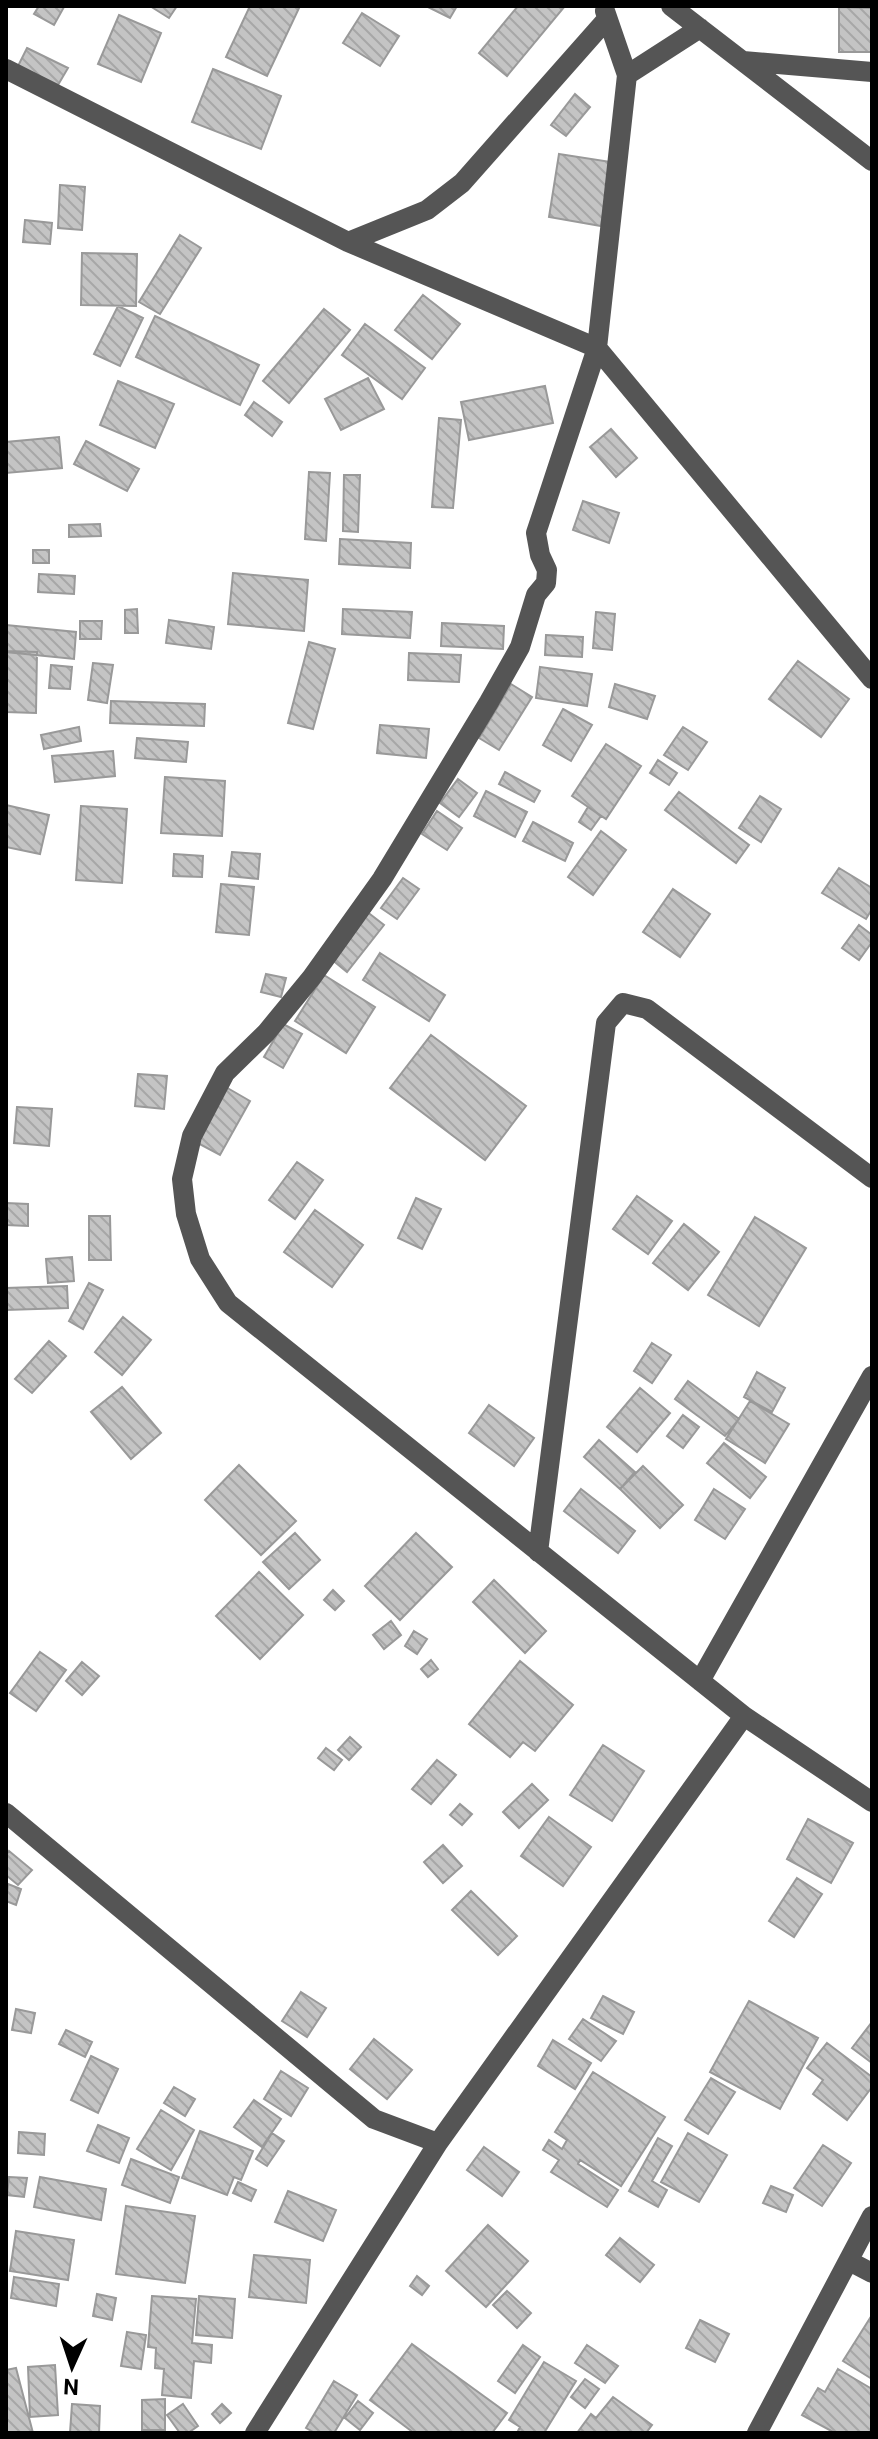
<svg xmlns="http://www.w3.org/2000/svg" width="878" height="2439" viewBox="0 0 878 2439" font-family="Roboto,sans-serif">
  <style>
    .building { fill: url(#building-back-hatch); stroke: #999; stroke-width: 2 }
    .lines { fill: none; stroke-linecap: round; stroke-linejoin: round }
    .minor { stroke: #555; stroke-width: 20 }
  </style>
  <defs>
    <pattern id="building-back-hatch" width="6" height="6" patternUnits="userSpaceOnUse" patternTransform="scale(2)"><rect width="6" height="6" fill="#c4c4c4"/><path d="M-1 5l2 2M0 0l6 6M5-1l2 2" fill="none" stroke="#a7a7a7"/></pattern>
  </defs>
  <rect width="100%" height="100%" fill="#fff"/>
  <!-- building -->
  <path class="building" d="M39,6h24l1,1 -10,18 -20,-11z
    M150,6h27l-8,12z
    M250,6h50l-33,70 -41,-19z
    M426,6h31l-7,12z
    M518,6h47l-58,70 -28,-23z
    M839,7l33,1v44h-33z
    M362,13l37,23 -19,30 -37,-23z
    M119,15l42,18 -20,49 -43,-18z
    M27,48l41,20 -10,17 -40,-19z
    M213,69l68,27 -20,53 -69,-27z
    M575,94l15,13 -24,29 -15,-11z
    M559,154l52,8 -10,64 -52,-9z
    M60,185l25,2 -3,43 -24,-2z
    M25,220l27,3 -2,21 -27,-2z
    M180,235l21,13 -41,66 -21,-12z
    M82,253l55,1 -1,52 -55,-1z
    M423,295l37,29 -28,35 -37,-29z
    M118,306l25,12 -23,48 -26,-12z
    M324,309l26,21 -61,73 -26,-22z
    M155,316l104,49 -19,40 -104,-48z
    M365,324l60,44 -23,31 -60,-44z
    M368,378l16,31 -43,21 -16,-31z
    M118,381l56,23 -19,44 -55,-23z
    M545,386l8,37 -84,17 -8,-38z
    M254,402l28,20 -10,14 -27,-21z
    M439,418l22,2 -8,88 -21,-1z
    M611,429l26,29 -21,19 -26,-30z
    M59,437l3,31 -56,5v-31z
    M86,441l53,28 -12,22 -53,-27z
    M309,472l21,1 -4,68 -21,-2z
    M344,475h16l-2,57 -15,-1z
    M583,501l36,12 -10,30 -36,-13z
    M100,524l1,12 -32,1v-12z
    M340,539l71,4 -1,25 -71,-4z
    M33,550h16v13h-16z
    M233,573l75,7 -4,51 -76,-7z
    M39,574l36,2 -1,18 -36,-2z
    M137,609l1,24h-13v-23z
    M343,609l69,3 -2,26 -68,-4z
    M596,612l19,2 -3,36 -19,-2z
    M169,620l45,7 -3,22 -45,-6z
    M80,621h22l-1,18h-21z
    M442,623l62,3 -1,23 -62,-3z
    M6,625l70,7 -2,27 -68,-7z
    M546,635l37,2 -1,20 -37,-2z
    M309,642l26,7 -22,80 -25,-6z
    M6,651l31,1 -1,61 -30,-1z
    M409,653l52,2 -2,27 -51,-2z
    M798,661l51,38 -28,38 -52,-38z
    M93,663l20,2 -6,38 -19,-3z
    M51,665l21,2 -2,22 -21,-1z
    M540,667l52,7 -5,32 -51,-8z
    M511,684l21,13 -33,53 -20,-12z
    M615,684l40,12 -8,23 -38,-12z
    M111,701l94,3 -1,22 -94,-3z
    M563,709l29,16 -21,36 -28,-16z
    M380,725l49,4 -3,29 -49,-5z
    M79,727l2,14 -37,8 -3,-14z
    M683,727l24,15 -19,28 -24,-15z
    M137,738l51,4 -2,20 -51,-4z
    M606,744l35,22 -35,53 -34,-23z
    M113,751l2,25 -60,6 -3,-26z
    M658,760l19,13 -8,12 -19,-12z
    M505,772l35,19 -6,11 -35,-18z
    M165,777l60,4 -3,55 -61,-3z
    M458,779l19,14 -18,24 -19,-14z
    M486,791l41,21 -12,25 -41,-21z
    M679,792l70,53 -13,18 -71,-53z
    M760,796l21,13 -20,33 -22,-14z
    M6,805l43,10 -9,39 -34,-7z
    M81,806l46,3 -5,74 -46,-3z
    M588,807l13,9 -10,14 -12,-8z
    M437,811l25,17 -15,22 -25,-16z
    M533,822l40,21 -8,18 -42,-20z
    M601,831l25,19 -33,45 -25,-18z
    M232,852l28,2 -2,25 -29,-3z
    M174,854l29,2 -1,21 -29,-1z
    M839,868l33,20v21l-6,10 -44,-26z
    M403,878l16,11 -22,30 -16,-11z
    M221,884l33,3 -5,48 -33,-3z
    M673,889l37,25 -30,43 -37,-25z
    M366,911l18,14 -37,47 -17,-14z
    M859,925l13,10v7l-13,18 -17,-12z
    M380,953l65,42 -16,26 -66,-41z
    M266,974l20,4 -5,19 -20,-5z
    M324,975l51,32 -29,46 -51,-32z
    M283,1024l19,10 -19,34 -19,-11z
    M431,1035l95,71 -41,54 -95,-72z
    M138,1074l29,2 -3,33 -29,-3z
    M224,1086l26,15 -30,54 -26,-14z
    M17,1107l35,2 -3,37 -35,-3z
    M297,1162l26,18 -28,39 -26,-19z
    M637,1196l35,25 -24,33 -35,-25z
    M416,1198l25,11 -19,40 -24,-11z
    M6,1203l22,1v22l-22,-1z
    M315,1210l48,35 -31,42 -48,-35z
    M89,1216h21l1,44h-22z
    M755,1217l51,31 -47,78 -51,-31z
    M684,1224l35,28 -31,38 -35,-27z
    M72,1257l2,24 -26,2 -2,-24z
    M89,1283l14,7 -20,39 -14,-8z
    M67,1286l1,22 -62,2v-22z
    M123,1317l28,23 -29,35 -27,-23z
    M49,1341l17,15 -34,37 -17,-14z
    M652,1343l19,12 -19,28 -18,-12z
    M757,1372l28,16 -13,24 -28,-15z
    M688,1381l51,38 -14,17 -50,-37z
    M122,1387l39,46 -30,26 -40,-47z
    M640,1388l30,25 -33,39 -30,-25z
    M750,1401l39,23 -24,39 -39,-24z
    M489,1405l45,33 -20,28 -45,-33z
    M683,1415l16,12 -16,21 -16,-12z
    M599,1440l36,32 -15,17 -36,-32z
    M724,1443l42,34 -16,21 -43,-35z
    M239,1465l57,56 -35,34 -56,-55z
    M643,1466l40,39 -23,23 -40,-39z
    M581,1489l54,42 -17,22 -54,-42z
    M714,1489l31,20 -20,30 -30,-19z
    M295,1533l25,27 -31,29 -26,-27z
    M416,1533l36,34 -52,53 -35,-34z
    M259,1572l44,43 -43,44 -44,-43z
    M494,1580l52,51 -21,22 -52,-51z
    M333,1590l11,11 -9,9 -11,-10z
    M391,1621l10,14 -17,14 -11,-14z
    M414,1631l13,8 -10,15 -12,-8z
    M40,1652l26,18 -30,41 -26,-18z
    M431,1660l7,9 -10,8 -7,-8z
    M520,1661l53,44 -38,46 -12,-9 -13,15 -41,-33z
    M82,1662l17,14 -17,19 -16,-14z
    M350,1737l11,10 -12,13 -11,-10z
    M603,1745l41,26 -32,50 -42,-26z
    M326,1748l16,12 -8,10 -16,-12z
    M437,1760l19,15 -25,29 -19,-15z
    M532,1784l16,16 -29,28 -16,-16z
    M460,1804l12,10 -10,11 -12,-10z
    M549,1817l42,30 -28,39 -42,-30z
    M808,1819l45,24 -22,40 -44,-24z
    M443,1845l19,21 -19,17 -19,-21z
    M9,1851l23,19 -14,15 -12,-10v-20z
    M797,1878l25,16 -28,43 -25,-16z
    M8,1884l13,5 -5,16 -10,-4z
    M471,1891l46,45 -19,19 -46,-45z
    M301,1992l25,16 -19,29 -25,-16z
    M603,1996l31,16 -11,22 -32,-16z
    M749,2001l69,37 -38,71 -70,-37z
    M16,2009l19,4 -4,20 -19,-3z
    M583,2019l33,22 -15,20 -32,-22z
    M872,2022v41l-20,-15z
    M66,2030l26,12 -7,15 -26,-13z
    M374,2039l38,31 -25,29 -37,-30z
    M553,2040l38,23 -16,26 -37,-23z
    M827,2043l45,34v10l-25,33 -34,-26 10,-14 -16,-12z
    M91,2056l27,13 -20,44 -27,-13z
    M281,2071l27,17 -17,28 -27,-17z
    M593,2072l72,45 -44,69 -41,-26 -2,4 40,26 -11,17 -56,-35 8,-12 -16,-10 6,-10 13,9 5,-9 -12,-8z
    M711,2078l24,14 -27,42 -23,-14z
    M174,2087l21,12 -10,17 -21,-13z
    M254,2100l27,19 -19,28 -28,-20z
    M161,2110l33,20 -23,40 -34,-21z
    M98,2125l31,13 -10,25 -32,-12z
    M200,2131l53,20 -12,29 -7,-3 -7,18 -45,-17z
    M19,2132l26,2 -1,21 -26,-2z
    M272,2133l12,8 -17,25 -11,-7z
    M688,2133l39,22 -28,47 -38,-20z
    M658,2138l14,8 -20,35 15,9 -9,17 -29,-16z
    M823,2145l28,18 -29,43 -28,-18z
    M484,2147l35,25 -17,24 -35,-26z
    M131,2159l48,18 -9,26 -48,-18z
    M9,2177l18,1 -3,19 -17,-2z
    M40,2177l66,12 -5,31 -67,-13z
    M238,2182l18,8 -5,11 -18,-8z
    M771,2186l22,9 -7,17 -23,-9z
    M288,2191l48,19 -13,31 -48,-19z
    M126,2206l69,10 -10,67 -69,-9z
    M488,2225l40,36 -42,46 -40,-36z
    M16,2231l58,9 -6,40 -58,-9z
    M620,2238l34,27 -14,17 -34,-27z
    M254,2255l56,5 -4,43 -57,-6z
    M417,2276l12,10 -7,9 -12,-9z
    M14,2277l45,7 -3,22 -45,-8z
    M507,2291l24,22 -14,15 -24,-23z
    M97,2294l19,4 -4,22 -19,-4z
    M152,2296l44,3 -4,44 20,2 -1,18 -17,-2 -3,37 -29,-3 2,-26 -9,-1 1,-20 -8,-1z
    M199,2296l36,3 -3,39 -36,-3z
    M872,2315v64l-29,-18z
    M700,2320l29,14 -14,28 -29,-14z
    M127,2332l19,3 -5,34 -20,-3z
    M412,2344l95,69 -15,20h-78l-44,-33z
    M523,2345l17,12 -25,36 -17,-12z
    M587,2345l31,21 -13,17 -30,-20z
    M544,2362l32,19 -32,52h-27l3,-6 -11,-7z
    M55,2365l3,50 -28,2 -2,-50z
    M16,2368l17,65h-27v-63z
    M838,2369l34,20v44h-37l-33,-18 16,-27 7,4z
    M585,2379l14,10 -14,19 -14,-11z
    M334,2381l23,14 -23,38h-19l-9,-5z
    M613,2397l39,28 -6,8h-69l14,-19 5,4z
    M165,2399v31h-23v-30z
    M358,2401l15,12 -13,17 -15,-12z
    M72,2404l28,2 -1,27h-29z
    M183,2404l15,22 -10,7h-8l-13,-18z
    M222,2404l9,9 -11,10 -8,-9z"/>
  <g class="lines">
    <!-- minor -->
    <path class="minor" d="M671,6l201,155
      M605,11l22,64
      M700,28l-73,47 -30,273 275,331
      M743,61l129,11
      M6,69l342,173 249,106 -61,185 4,22 7,15 -1,13 -10,12 -16,52 -31,55 -107,177 -70,98 -46,56 -41,40 -33,63 -10,43 4,35 14,45 28,44 516,413
      M348,242l79,-32 35,-27 145,-164
      M538,1552l68,-529 17,-20 24,6 225,169
      M700,1681l172,-305
      M6,1813l368,306 64,24
      M849,2261l23,12
      M255,2433l183,-290 306,-427 128,86
      M757,2433l115,-217"/>
  </g>
  <!-- border -->
  <rect width="878" height="2439" fill="none" stroke="#000000" stroke-width="16"/>
  <!-- north arrow -->
  <g transform="translate(72 2367) rotate(183)" stroke="#ffffff" stroke-width="6" paint-order="stroke">
  <path d="M0-6L14 30L0 20L-14 30Z" fill="#000000"/>
  <text y="-12" font-size="22" font-weight="bold" text-anchor="middle" fill="#000000">N</text>
  </g>
</svg>
